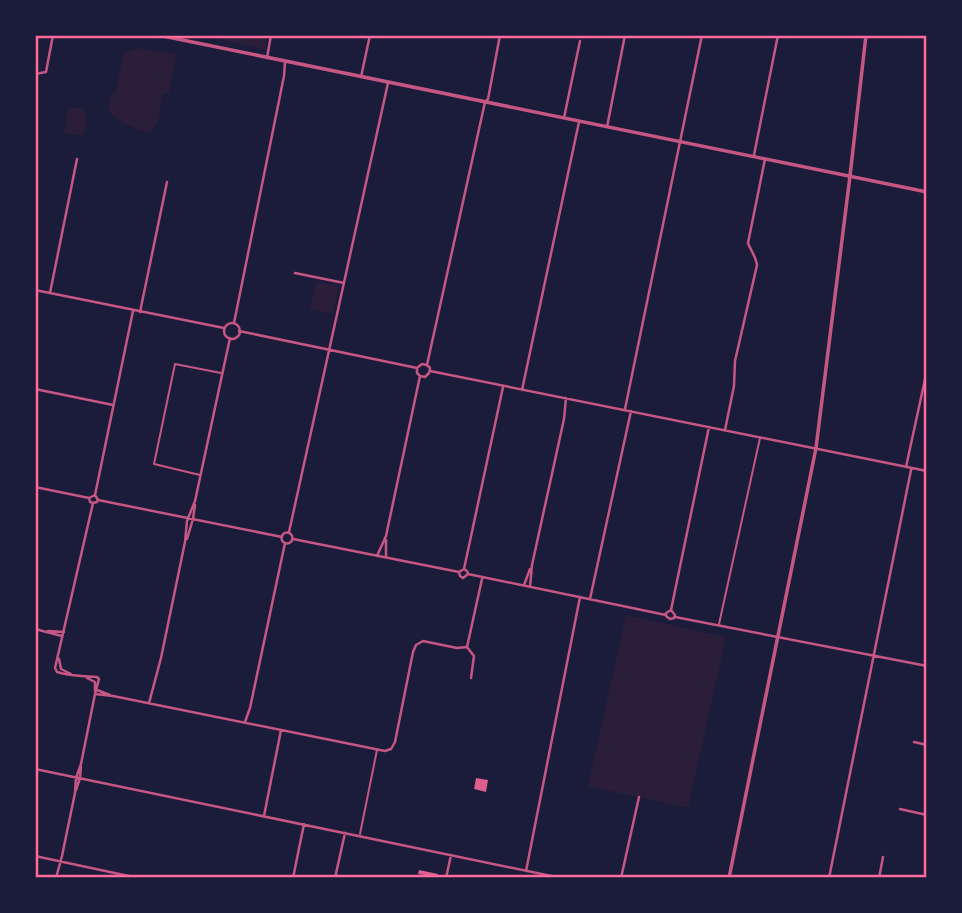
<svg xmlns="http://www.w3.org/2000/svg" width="962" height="913" viewBox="0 0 962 913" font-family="Poppins,sans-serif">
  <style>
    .green { fill: #2a1e3b }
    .building { fill: #dd5f8e }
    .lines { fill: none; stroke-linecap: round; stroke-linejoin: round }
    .service { stroke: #c65784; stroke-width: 2 }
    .minor { stroke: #c65784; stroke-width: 2.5 }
    .tertiary { stroke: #c65784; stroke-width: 3.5 }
    .neatline { fill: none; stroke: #ff6b9d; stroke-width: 2.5 }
  </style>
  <rect width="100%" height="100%" fill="#1b1b3a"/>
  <!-- green -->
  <path class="green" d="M201,35h66l-2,15z
    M139,48l33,6 1,-1h3l-7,40h-6l-5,28 -7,12c-16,-4 -35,-11 -43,-25l3,-12 5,-5 8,-38z
    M74,107l6,1c10,9 6,17 3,28l-19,-3 4,-22z
    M316,282l23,4 -6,28 -23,-5z
    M626,615l100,22 -38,171 -100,-22z"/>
  <!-- building -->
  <path class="building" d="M476,778l12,2 -2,12 -12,-3z
    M419,870l19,4 -1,4h-6v-2l-13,-2z"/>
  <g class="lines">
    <!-- service -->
    <path class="service" d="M200,475l-46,-11 21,-100 46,9
      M719,624l41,-186
      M360,834l17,-84"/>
    <!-- minor -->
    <path class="minor" d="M267,58l4,-23
      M35,74l11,-2 7,-37
      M361,77l9,-42
      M564,118l16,-77
      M607,127l18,-92
      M754,155l24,-120
      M295,273l49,10
      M35,290l189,38
      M50,293l27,-134
      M140,312l27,-130
      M234,323l50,-247 1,-14
      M224 331a8 8 0 1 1 16 0a8 8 0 1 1-16 0Z
      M239,331l178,37
      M427,365l58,-263 3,-3 12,-64
      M430,371l497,100
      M35,389l78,16
      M522,390l57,-268
      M625,409l77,-374
      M725,430l9,-44 1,-25 22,-96c-1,-8 -6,-14 -9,-22l17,-84
      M906,467l21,-97
      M35,487l54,11
      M95,495l38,-184
      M98,500l184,37
      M289,532l99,-449
      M281.5 538a5.5 5.5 0 1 1 11 0a5.5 5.5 0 1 1-11 0Z
      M187,539l6,-20 2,-14
      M293,539l166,33 5,-3 3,2 1,3 -5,4 -3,-2 -1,-4
      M386,540v17
      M377,556l9,-20 34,-160 -3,-3v-5l5,-4 5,1 3,3 -1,5 -4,4 -5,-1
      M464,569l39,-182
      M468,574l198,41
      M524,585l6,-16
      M530,587l2,-22 32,-146 2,-21
      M590,599l41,-188
      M671,610l4,5 -1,3 -4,1 -4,-3v-3l5,-3 38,-183
      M675,617l252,49
      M35,629l27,7
      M48,631l16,1
      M467,647l15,-68
      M467,647l7,9 -3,22
      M59,659l2,10 10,5
      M87,678l8,4v9
      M97,690l13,5
      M95,694l18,2 272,55 6,-2 4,-7 18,-90 3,-7 7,-4 34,7 10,-1
      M149,703l12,-45 24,-116 2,-21 8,-20 35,-163
      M245,722l5,-14 35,-165
      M914,742l13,3
      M35,769l526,109
      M76,790l4,-12 1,-12
      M900,809l27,6
      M264,816l17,-86
      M35,856l103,22
      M526,871l54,-274
      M56,878l6,-22 13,-63 1,-15 5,-14 14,-70 4,-15 -2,-2c-13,-1 -28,-1 -40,-5l-2,-4 38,-165 -3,-1 -1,-4 6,-3 3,5 -1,2 -4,1
      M293,878l11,-54
      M335,878l10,-45
      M446,878l5,-23
      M621,878l18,-81
      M829,878l82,-408
      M879,878l4,-21"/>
    <!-- tertiary -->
    <path class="tertiary" d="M158,35l769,157
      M729,878l87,-430 34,-272 16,-141"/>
  </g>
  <!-- border -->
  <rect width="962" height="913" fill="none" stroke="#1b1b3a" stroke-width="74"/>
  <rect x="37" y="37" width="888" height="839" class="neatline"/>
</svg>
